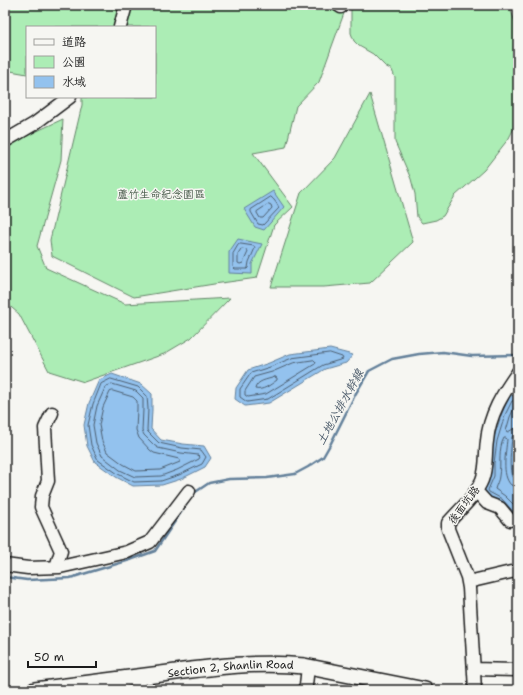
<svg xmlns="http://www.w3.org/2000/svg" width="523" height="695" viewBox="0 0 523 695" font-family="'Shantell Sans','LXGW WenKai TC',sans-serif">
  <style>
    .green { fill: #acedb5; stroke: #648468 }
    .water { fill: #93c2ee; stroke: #63809a }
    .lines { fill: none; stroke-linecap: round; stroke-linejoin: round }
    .shore { stroke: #4c5e70; stroke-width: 1 }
    .stream { stroke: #63809a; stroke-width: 2.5 }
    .minor-casing { stroke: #1c1c1c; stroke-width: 15 }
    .major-casing { stroke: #1c1c1c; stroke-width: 18 }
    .minor { stroke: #f6f6f2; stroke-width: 12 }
    .major { stroke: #f6f6f2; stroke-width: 15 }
    .labels { text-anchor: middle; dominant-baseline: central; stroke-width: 3; stroke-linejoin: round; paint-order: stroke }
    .park-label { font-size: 11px; fill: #475b4a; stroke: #f6f6f2 }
    .street-label { font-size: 11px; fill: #1c1c1c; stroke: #f6f6f2 }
    .water-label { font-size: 12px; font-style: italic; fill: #465666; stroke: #f6f6f2 }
  </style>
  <rect width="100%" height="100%" fill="#f6f6f2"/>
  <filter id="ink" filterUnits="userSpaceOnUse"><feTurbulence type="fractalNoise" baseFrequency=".025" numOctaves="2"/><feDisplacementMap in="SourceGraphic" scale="8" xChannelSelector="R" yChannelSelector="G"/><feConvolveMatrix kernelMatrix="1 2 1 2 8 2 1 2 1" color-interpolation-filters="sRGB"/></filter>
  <g filter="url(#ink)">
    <!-- green -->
    <path class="green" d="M5,5h342l-28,77 -23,24 -10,41 -33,6 40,54 -19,18 -17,53 -43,6 -80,13 -82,-41 -2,-16 32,-135v-8h73v-70h-128v47l-22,-4z
      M347,5h162l6,17 3,1v23l-1,2 -2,21 3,5v46l-9,18 -25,32 -29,26 -12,20 -7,4 -14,3 -5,-6 -2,-23 -4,-15 -16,-37v-64l-3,-8 -7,-4 -12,-12 -14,-8 -5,-5 -3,-8v-24z
      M370,94l43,148 -43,41 -46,4h-53l30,-94 34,-35z
      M63,119l-2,41 -24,86 9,22 79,36 105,-6 -39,40 -27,16 -80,28 -35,-11 -30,-57 -14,-12v-156z"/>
    <!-- water -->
    <path class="water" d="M273,191l11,16 -20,23 -9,-3 -11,-18z
      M238,239l24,5 -10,20v10l-23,-1v-21z
      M330,349l23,6 -7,8 -21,6 -56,34 -24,3 -10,-7 1,-11 12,-18 21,-7 21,-9z
      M112,374l29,10 11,10v16l-1,19 10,11 22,4 21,2 7,12 -6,9 -24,12 -19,6 -29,1 -17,-9 -21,-15 -8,-16 -3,-21 5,-22 10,-23z
      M510,395l6,1 2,-1v35l-2,4 -2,33 4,19v35l-1,1 -18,-20 -16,-9 7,-18v-12l3,-23 9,-27z"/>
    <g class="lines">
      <!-- shore -->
      <path class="shore" d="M271,197c3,2 7,8 8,11l-16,17 -5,-1 -7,-12v-2z
        M269,204l2,1 1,3 -9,10h-3l-3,-5v-1z
        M239,244h2l13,2 1,2 -6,14 -1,6 -1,1h-12l-2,-2v-13z
        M242,249l5,1 1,2 -5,11 -3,1 -2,-1v-8z
        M330,353l12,4 1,2 -20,6 -55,34 -21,3 -7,-5v-8l11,-16 19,-6 22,-9z
        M314,360l2,2 -1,2 -49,30 -18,3 -3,-2v-4l9,-14 18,-5 21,-9z
        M275,377l2,1v2c-7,5 -14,11 -22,9 2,-9 12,-9 20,-12z
        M111,379l27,8 9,9 1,13 -1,21 1,2 11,11 23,5 19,2 5,7 -4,7 -23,11 -18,6 -27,1 -16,-8 -20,-14 -7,-15 -3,-20 5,-21 8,-20z
        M112,384l24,7 7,7v11l-1,22 2,4 10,10 4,3 23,5 17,2 2,2 -1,2 -22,11 -16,6 -26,1 -15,-7 -18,-14 -6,-13 -3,-18 4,-19 8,-18z
        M113,391l20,6 4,4v8l-1,21 3,8 11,12 4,3 25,6 1,1v2l-20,8 -24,1 -13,-7 -16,-12 -5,-11 -3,-16 4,-18 7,-15z
        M518,400l-6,1 -7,14 -8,26 -3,22v13l-6,14 1,2 13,7 16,18
        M518,405l-3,1 -5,11 -4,14 2,1 5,-3 5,-1
        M518,433l-4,1 -2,3c-1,10 -4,34 1,42 1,3 2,2 5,3
        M518,487l-7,-2c-10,-10 -5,-33 -4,-46l-1,-1h-2c-6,10 -3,27 -5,38 0,4 -3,9 -4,13l10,7 13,13"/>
      <!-- stream -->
      <path class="stream" d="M5,577l22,3 43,-2 60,-18 25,-9 39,-58 15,-10 20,-4 38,-1 28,-4 13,-7 15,-10 8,-14 25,-50 13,-22 23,-12 27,-5 24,-2 29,4 46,-1"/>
      <!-- minor casing -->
      <g class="minor-casing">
        <path id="minor" d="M338,5l3,2
          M120,27l6,-22
          M5,141l29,-17 36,-27
          M52,413l-7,15 3,53 -6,15 -1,11 20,44 -5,16
          M476,491l11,12 13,5 10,12
          M5,565l23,3 32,-1 67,-15 23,-10 39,-51
          M468,582l43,-10
          M474,669l44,1
          M138,677l1,13
          M304,690l2,-5 2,-18
          M475,690l-6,-102 -2,-11 -19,-48v-6c12,-14 27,-26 34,-43 5,-12 3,-26 5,-39 2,-26 16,-48 31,-69"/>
      </g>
      <!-- major casing -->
      <g class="major-casing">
        <g id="major">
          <path id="s1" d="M35,690c45,-6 90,-11 134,-17 45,-6 89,-12 135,-7l121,24"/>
        </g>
      </g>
      <!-- minor -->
      <use href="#minor" class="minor"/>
      <!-- major -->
      <use href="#major" class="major"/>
    </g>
  </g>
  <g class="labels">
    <!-- park labels -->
    <g class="park-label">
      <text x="161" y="194">蘆竹生命紀念園區</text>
    </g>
    <!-- street labels -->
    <g class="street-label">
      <text transform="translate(464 505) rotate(-53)">後面坑路</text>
      <text stroke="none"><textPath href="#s1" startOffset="197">Section 2, Shanlin Road</textPath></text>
    </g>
    <!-- water labels -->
    <g class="water-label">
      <text transform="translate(340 407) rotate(-61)">土地公排水幹線</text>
    </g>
  </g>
  <!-- margin -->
  <rect width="523" height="695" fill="none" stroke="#f6f6f2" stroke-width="20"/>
  <rect x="10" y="10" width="503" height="675" fill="none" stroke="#1c1c1c" stroke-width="1.5" filter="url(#ink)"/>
  <!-- legend -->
  <rect x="26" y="26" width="130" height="72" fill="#f6f6f2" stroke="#9f9f9c"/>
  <rect x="34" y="39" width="20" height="6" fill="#f6f6f2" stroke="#9f9f9c"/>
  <text x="62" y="46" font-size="12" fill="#1c1c1c">道路</text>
  <rect x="34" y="56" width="20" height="12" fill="#acedb5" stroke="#9f9f9c"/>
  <text x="62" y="66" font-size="12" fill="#1c1c1c">公園</text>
  <rect x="34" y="76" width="20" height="12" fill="#93c2ee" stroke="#9f9f9c"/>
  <text x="62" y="86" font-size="12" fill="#1c1c1c">水域</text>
  <!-- scale -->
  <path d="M28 661v6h68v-6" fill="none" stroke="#1c1c1c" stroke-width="2"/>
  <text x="34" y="661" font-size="12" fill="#1c1c1c" stroke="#f6f6f2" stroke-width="3" paint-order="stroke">50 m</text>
</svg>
